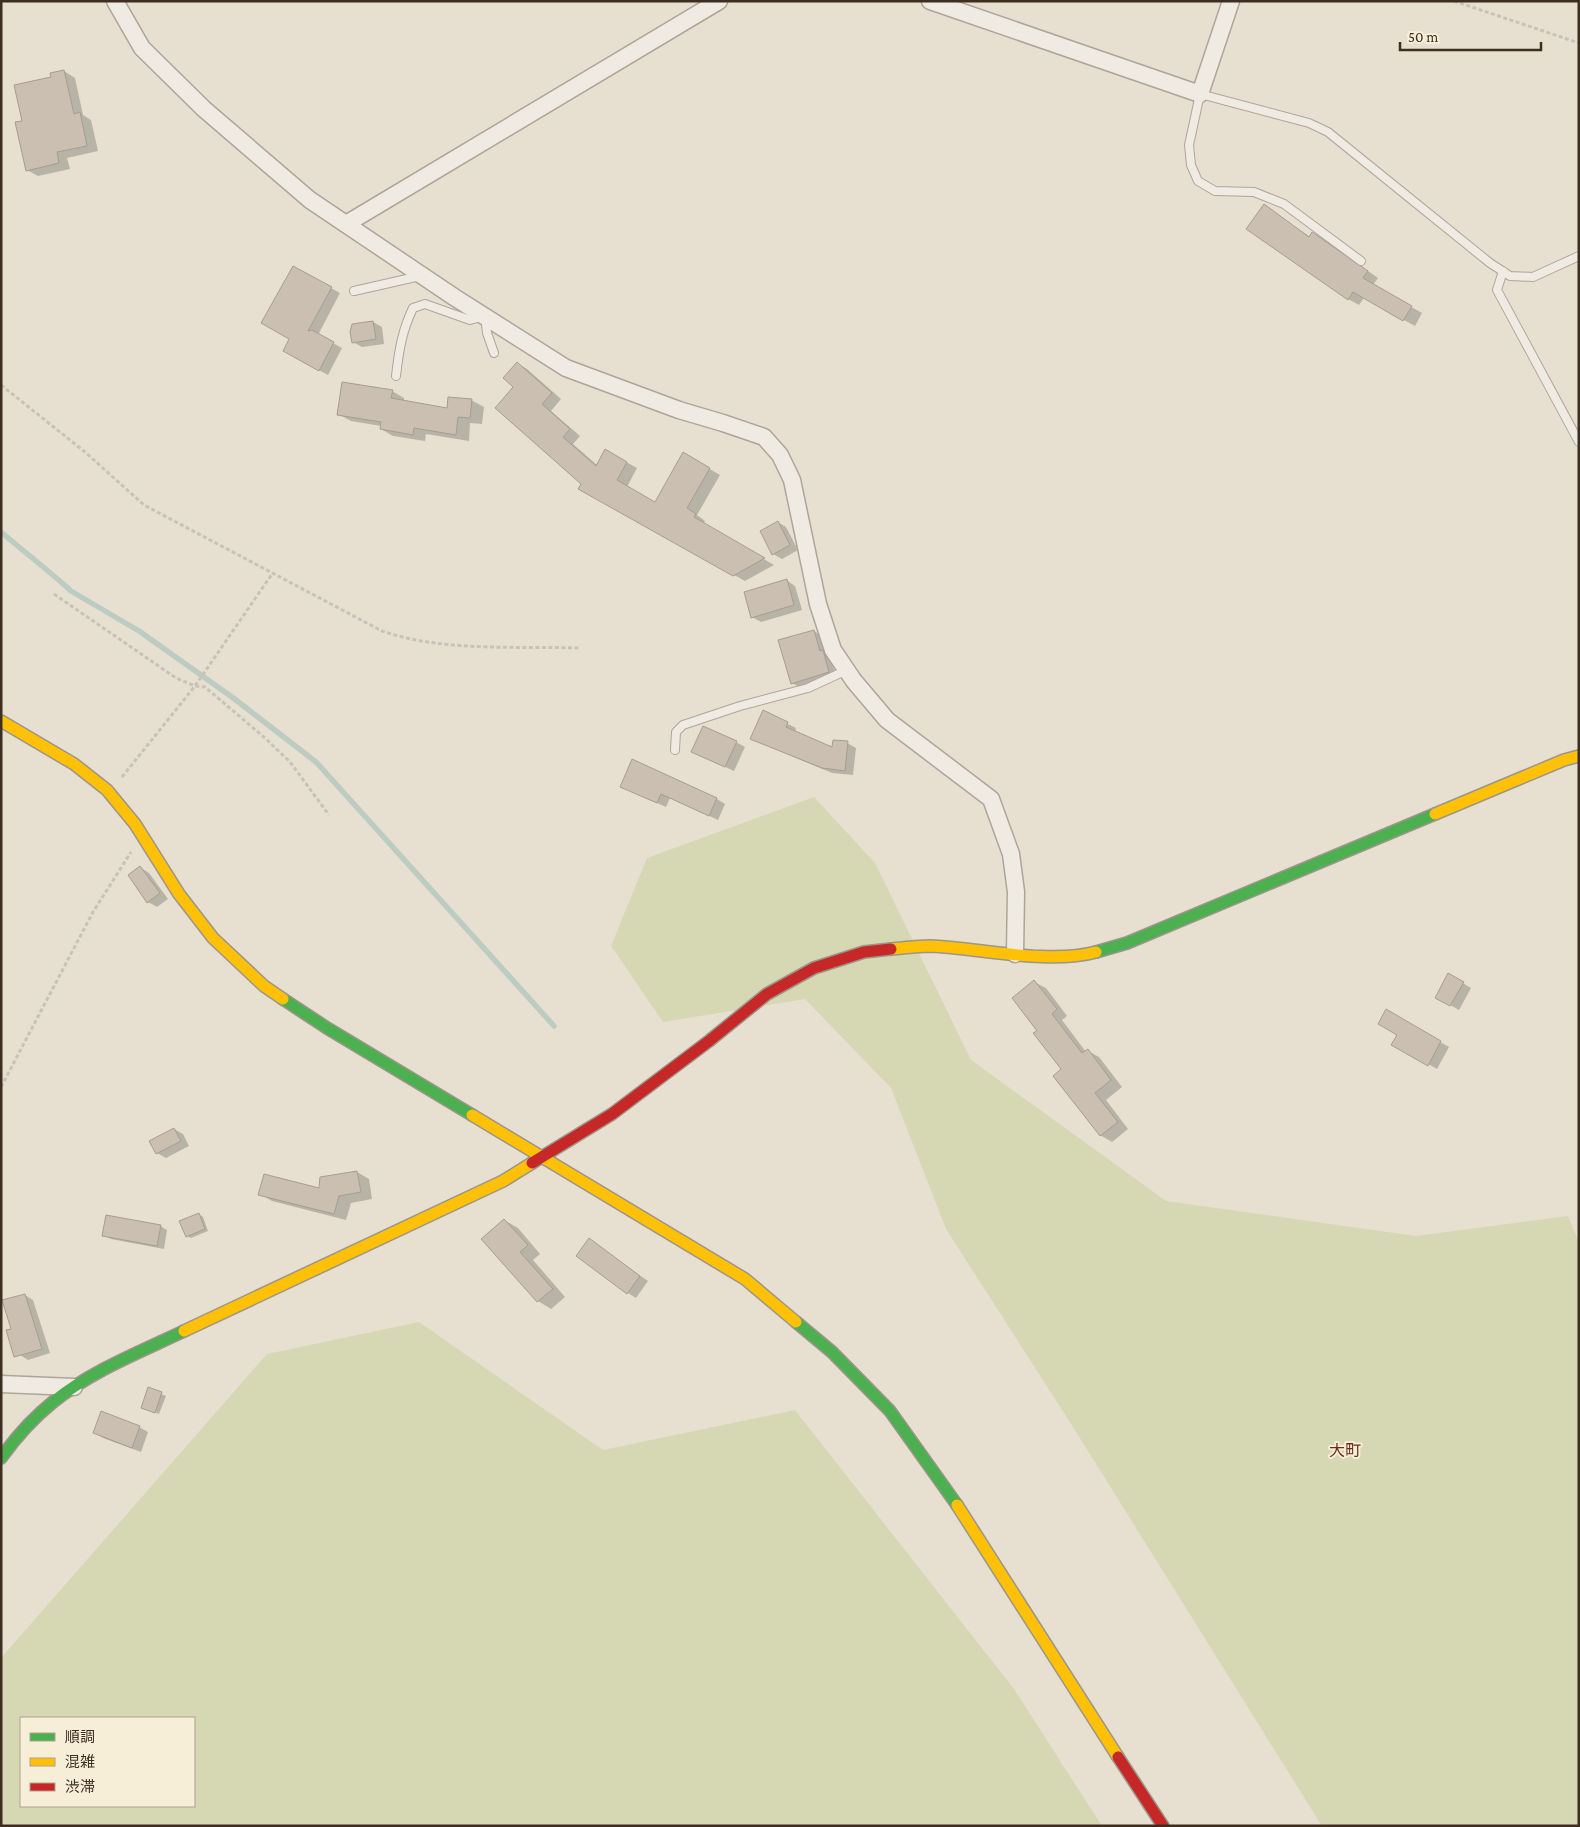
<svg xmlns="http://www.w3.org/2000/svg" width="1580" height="1827" viewBox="0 0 1580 1827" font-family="'Crimson Pro','Noto Sans JP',serif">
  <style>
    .green { fill: #d6d7b3; fill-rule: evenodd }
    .shadow { fill: #0003 }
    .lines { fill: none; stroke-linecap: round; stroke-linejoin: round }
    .stream { stroke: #bcccc2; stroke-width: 5.5 }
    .building { fill: #cbbfb2; stroke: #a89c90 }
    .lane-casing { stroke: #ada599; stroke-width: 10 }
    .street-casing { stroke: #ada599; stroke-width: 19 }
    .fast-casing { stroke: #9c958a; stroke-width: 14 }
    .slow-casing { stroke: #9c958a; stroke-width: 14 }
    .jam-casing { stroke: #9c958a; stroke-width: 14 }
    .path { stroke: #c8c2b9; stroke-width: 3; stroke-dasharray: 4 2.5; stroke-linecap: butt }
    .lane { stroke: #efebe3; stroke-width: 8 }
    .street { stroke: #efebe3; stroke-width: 16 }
    .fast { stroke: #4caf50; stroke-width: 11 }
    .slow { stroke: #ffc107; stroke-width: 11 }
    .jam { stroke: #c62828; stroke-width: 11 }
    .labels { text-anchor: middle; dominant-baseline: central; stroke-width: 4; stroke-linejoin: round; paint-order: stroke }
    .quarter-label { font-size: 16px; fill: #6b2e1e; stroke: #f7eed8 }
  </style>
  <rect width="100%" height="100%" fill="#e7e0d1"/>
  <!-- green -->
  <path class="green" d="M814,797l61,66 96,197 195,141 250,35 152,-20 11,27v583h-257l-249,-399 -127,-198 -55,-141 -86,-89 -142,23 -52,-76 36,-88z
    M419,1322l184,128 192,-40 219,279 88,137h-1101v-168l266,-304zM21,1718h173v88h-173z"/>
  <!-- shadow -->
  <path class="shadow" d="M64,71l11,7 8,37 8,5 7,31 -31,7 3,11 -32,7 -11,-6 25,-92z
    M1275,213l35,24 14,3 54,38 -5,7 49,28 -7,13 -51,-28 -5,7 -11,-6z
    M293,267l47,26 -22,42 24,13 -14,27 -44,-24 7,-13z
    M373,322l9,5 2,17 -22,3 -9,-5v-17z
    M517,363l10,6 34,30 -10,12 29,25 -7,8 24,21 9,-14 31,17 -10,19 29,16 28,-49 36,21 -23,40 8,6 -2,3 71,41 -29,16 -165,-92 3,-5 -68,-97z
    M392,391l12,7v4l44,7 23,-9 13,7 -2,17 -12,-1 -1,18 -43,-7 -1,7 -32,-5 -12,-7v-3l-30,-5 -13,-7z
    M778,522l8,5 12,23 -16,9 -9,-5z
    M786,580l9,6 7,24 -41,12 -9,-5z
    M814,631l8,5 15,41 -36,11 -9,-5z
    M763,712l33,16 -1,4 38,17 14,-6 9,5 -3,27 -21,-2 -81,-34z
    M736,742l9,5 -11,24 -32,-15z
    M630,791l87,8 8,5 -7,16 -48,-22 -4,9z
    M141,868l8,5 19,26 -11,8 -9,-5z
    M1449,975l22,13 -12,22 -23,-13z
    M1034,982l12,6 21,28 -5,4 24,32 2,-1 11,6 23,30 -16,13 22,29 -16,13 -12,-7 -62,-104z
    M1386,1011l63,36 -12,22 -44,-25 5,-10z
    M174,1129l9,5 6,12 -23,12 -9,-5z
    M357,1172l12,7 3,20 -21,4 -5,17 -74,-19 -12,-7 60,-4z
    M199,1214l4,3 5,14 -17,7 -4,-2z
    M504,1220l14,8 22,26 -7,6 32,37 -14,12 -13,-8z
    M160,1226l7,4 -3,19 -53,-10 -7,-4z
    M589,1240l59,41 -12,17 -8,-5z
    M25,1295l8,5 17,53 -22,7 -8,-5z
    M149,1389l17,7 -7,18 -13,-5z
    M139,1427l9,5 -7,20 -38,-14 -8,-5z"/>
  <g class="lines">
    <!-- stream -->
    <path class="stream" d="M1,532l59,49 11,10 68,40 93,66 84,65 238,264"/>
  </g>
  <!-- building -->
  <path class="building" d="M64,70l10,44 6,-2 7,34 -30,6 2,11 -33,8 -11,-49 7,-1 -8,-36 37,-8 -1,-4z
    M1264,204l45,33 3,-5 56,39 -5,7 49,28 -9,15 -50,-29 -5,8 -102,-71z
    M293,266l39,21 -24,44 4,-1 22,12 -15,29 -36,-20 6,-12 -28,-16z
    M373,321l3,18 -24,4 -2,-11 2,-8z
    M517,362l35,31 -10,11 28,25 -7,8 33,29 9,-17 22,13 -10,18 38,22 28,-50 27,16 -23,40 9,6 -2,3 71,41 -32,18 -155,-87 3,-5 -86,-76 18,-21 -10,-9z
    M342,382l51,8 -2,8 56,10 1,-11 24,2 -2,19 -12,-1 -2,18 -42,-7 -1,7 -33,-6 1,-7 -44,-7z
    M778,521l12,24 -18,10 -12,-24z
    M787,579l7,26 -43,13 -7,-26z
    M814,630l6,21 3,-1 6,22 -38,12 -13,-44z
    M763,710l25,12 -2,5 46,20 1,-7 15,1 -3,30 -23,-3 -72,-29z
    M703,726l34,15 -12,26 -34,-15z
    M632,759l85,39 -8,18 -48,-22 -4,9 -37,-16z
    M140,866l20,27 -13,10 -19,-28z
    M1448,973l16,9 -14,24 -15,-8z
    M1034,980l23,29 -5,5 30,39 6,-4 23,31 -16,13 23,29 -18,14 -47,-60 8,-7 -28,-36 4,-2 -25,-33z
    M1386,1009l55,32 -13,25 -37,-21 6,-10 -19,-11z
    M174,1128l7,13 -25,13 -7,-13z
    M357,1171l4,21 -22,4 -5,18 -76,-19 6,-21 55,14 1,-11z
    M199,1213l6,16 -19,8 -7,-16z
    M106,1215l55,10 -4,21 -55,-10z
    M504,1219l24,26 -8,7 33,37 -16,13 -56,-63z
    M589,1238l51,38 -13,18 -51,-38z
    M25,1294l17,55 -28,8 -8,-27 5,-1 -9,-29z
    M148,1387l14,5 -7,21 -14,-5z
    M101,1411l39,15 -8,22 -39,-15z"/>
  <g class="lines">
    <!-- lane casing -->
    <g class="lane-casing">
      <path id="lane" d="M1361,261l-77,-57 -30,-12 -39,-1 -17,-10 -7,-16 -2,-20 11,-51 109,29 19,9 162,131 20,13 23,1 46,-21
        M1503,271l-6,19 82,152
        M354,291l66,-15
        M396,376c3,-26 6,-45 17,-68l12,-4 45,16 15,-4 2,17 7,20
        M675,750l1,-18 7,-7 57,-19 68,-18 39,-18"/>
    </g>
    <!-- street casing -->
    <g class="street-casing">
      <path id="street" d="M115,1l27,47 62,61 106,91 144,97 112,71 113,42 44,13 41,14 16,18 12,25 26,124 15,46 21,31 33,39 104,79 20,55 5,38 -1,62
        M930,1l270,93 31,-93
        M346,224l373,-223
        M1,1384l73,3"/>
    </g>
    <!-- fast casing -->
    <g class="fast-casing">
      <path id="fast" d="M1096,952l31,-9 308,-129
        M283,999l44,29 145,87
        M796,1322l36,30 58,59 67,94
        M1,1458c15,-21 32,-40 52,-56 38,-31 87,-50 131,-71"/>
    </g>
    <!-- slow casing -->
    <g class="slow-casing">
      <path id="slow" d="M1,721l73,43 33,26 28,34 44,70 34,44 51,48 19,13
        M1435,814l129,-54 15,-4
        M891,949c13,-1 26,-3 39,-3 50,2 118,19 166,6
        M472,1115l273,164 51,43
        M184,1331l319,-150 29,-18
        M957,1505l161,252"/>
    </g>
    <!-- jam casing -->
    <g class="jam-casing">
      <path id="jam" d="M532,1163l80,-49 97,-73 58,-47 47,-26 50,-16 27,-3
        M1118,1757l45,69"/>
    </g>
    <!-- path -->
    <path class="path" d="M1454,1l125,42
      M1,385l84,67 59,53 238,126c60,21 134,15 197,17
      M54,594l122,84 19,8 10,1 60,51 25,24 39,53
      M122,777l73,-91 77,-112
      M1,1087l92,-175 38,-60"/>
    <!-- lane -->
    <use href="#lane" class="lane"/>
    <!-- street -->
    <use href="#street" class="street"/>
    <!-- fast -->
    <use href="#fast" class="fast"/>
    <!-- slow -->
    <use href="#slow" class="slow"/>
    <!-- jam -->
    <use href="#jam" class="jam"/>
  </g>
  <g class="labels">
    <!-- quarter labels -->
    <g class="quarter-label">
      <text x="1345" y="1450">大町</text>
    </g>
  </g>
  <!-- border -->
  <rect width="1580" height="1827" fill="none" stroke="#3d2e20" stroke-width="5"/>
  <!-- legend -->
  <rect x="20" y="1717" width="175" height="90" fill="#f7eed8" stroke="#ada18e"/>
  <rect x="30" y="1733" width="25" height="8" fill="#4caf50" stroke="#ada18e"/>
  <text x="65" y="1742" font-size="15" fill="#3d2e20">順調</text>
  <rect x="30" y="1758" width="25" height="8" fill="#ffc107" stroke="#ada18e"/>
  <text x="65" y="1767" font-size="15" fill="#3d2e20">混雑</text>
  <rect x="30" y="1783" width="25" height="8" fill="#c62828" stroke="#ada18e"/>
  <text x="65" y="1792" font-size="15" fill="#3d2e20">渋滞</text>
  <!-- scale -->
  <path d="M1400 42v8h141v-8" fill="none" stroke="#3d2e20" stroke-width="2.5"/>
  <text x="1408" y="42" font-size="15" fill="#3d2e20" stroke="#f7eed8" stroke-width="4" paint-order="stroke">50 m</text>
</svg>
